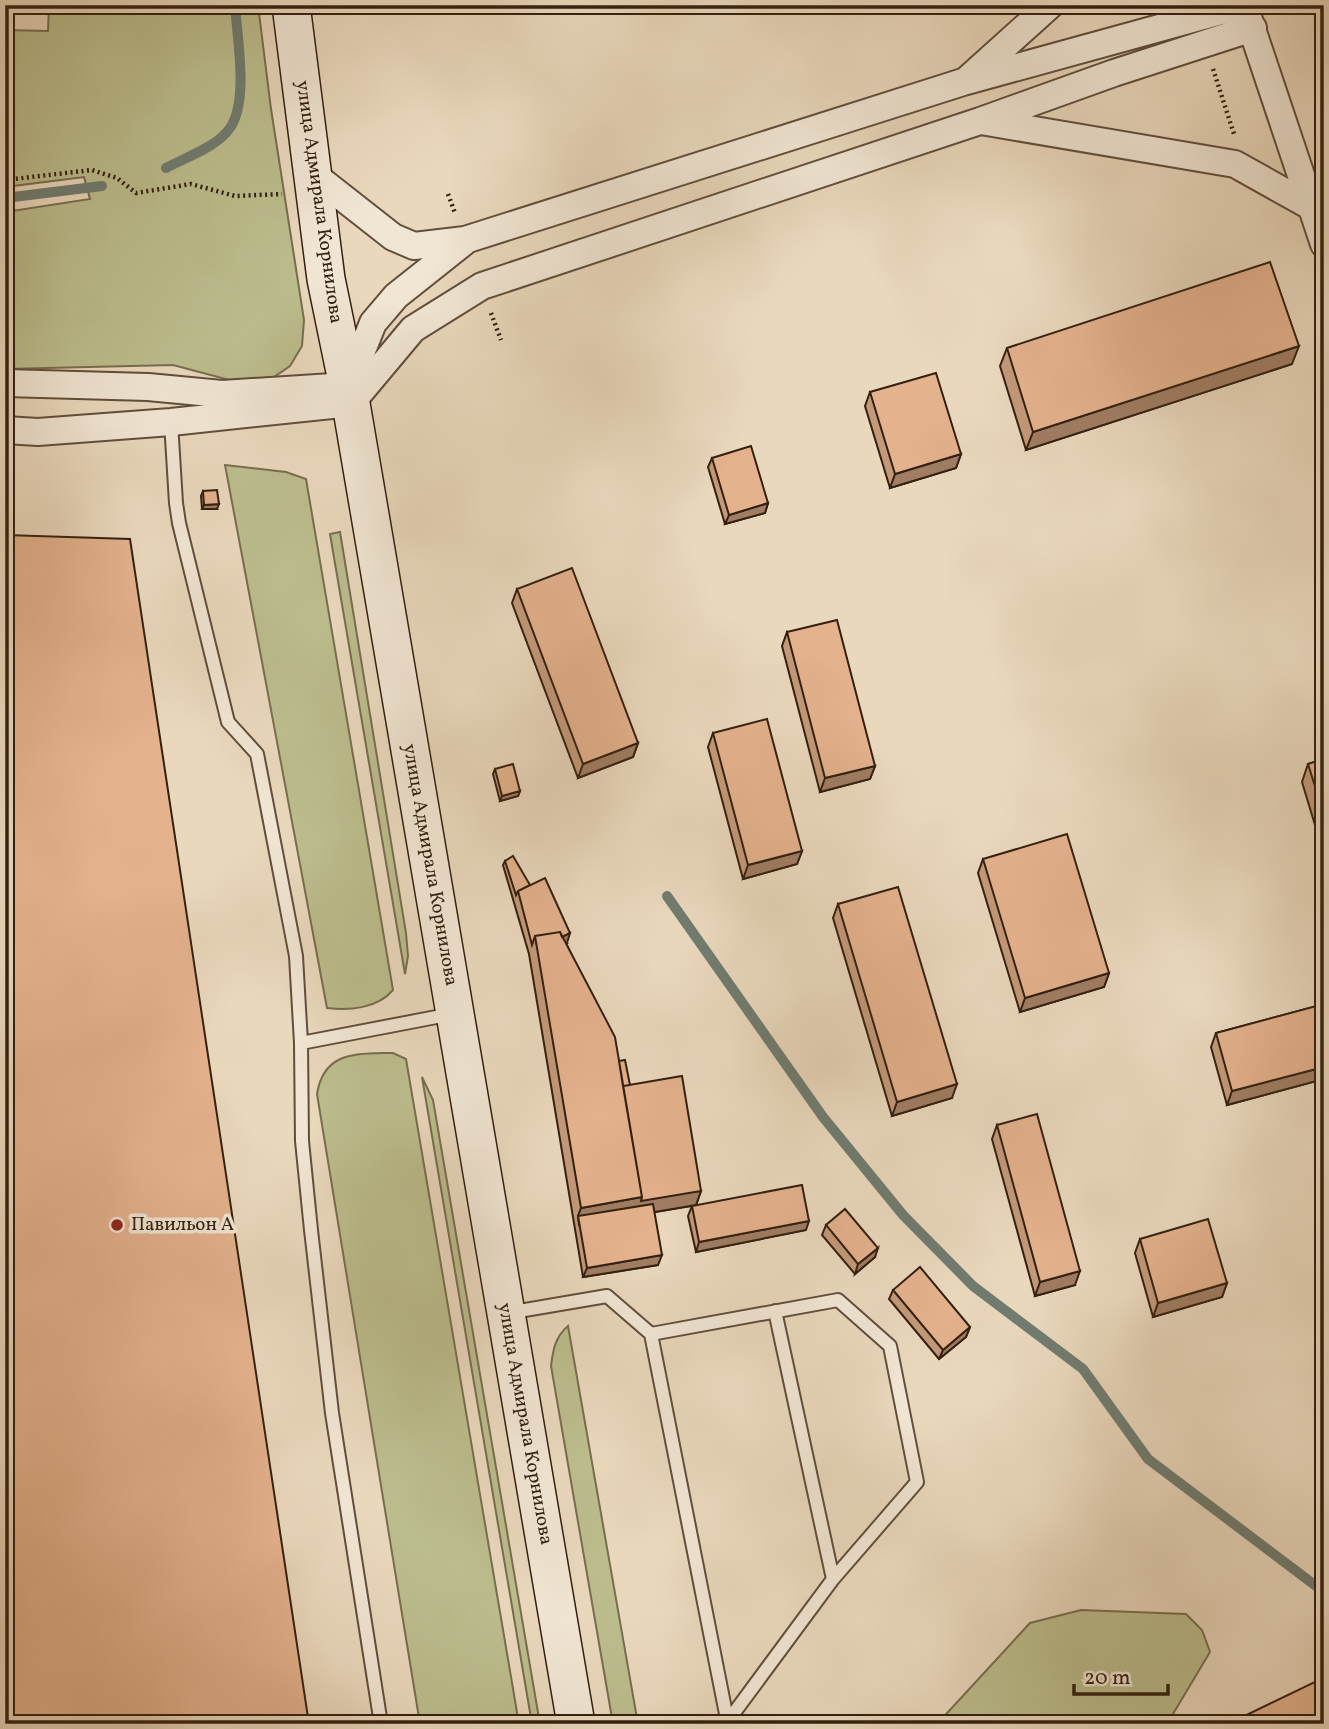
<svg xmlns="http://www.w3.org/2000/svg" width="1329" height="1729" viewBox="0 0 1329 1729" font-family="Vollkorn,serif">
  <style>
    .green { fill: #bcbd8d; stroke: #786e4f; stroke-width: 2 }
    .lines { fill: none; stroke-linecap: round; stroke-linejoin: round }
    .stream { stroke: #707c70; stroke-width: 10 }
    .lane-casing { stroke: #614e3c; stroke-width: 16 }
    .street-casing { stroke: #614e3c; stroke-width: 30 }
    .secondary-casing { stroke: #332011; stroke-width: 40 }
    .path { stroke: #332011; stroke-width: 4.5; stroke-dasharray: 2 3.5; stroke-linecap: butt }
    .lane { stroke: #f1e6d4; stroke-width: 12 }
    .street { stroke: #f1e6d4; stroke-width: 26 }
    .secondary { stroke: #f1e6d4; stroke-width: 37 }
    .wall { fill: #c49979; stroke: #332011; stroke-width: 2 }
    .shaded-wall { fill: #a07d63; stroke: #332011; stroke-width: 2 }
    .building { fill: #e4b28d; stroke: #332011; stroke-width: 2 }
    .poi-dot { fill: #8f2418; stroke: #f1e6d4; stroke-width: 2.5 }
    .labels { text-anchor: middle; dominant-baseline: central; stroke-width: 7; stroke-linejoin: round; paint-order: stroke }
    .street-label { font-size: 19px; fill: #332011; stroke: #f1e6d4 }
    .poi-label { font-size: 19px; fill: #332011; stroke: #f1e6d4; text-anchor: start }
  </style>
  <rect width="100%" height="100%" fill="#ead8bd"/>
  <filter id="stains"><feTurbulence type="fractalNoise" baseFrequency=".00286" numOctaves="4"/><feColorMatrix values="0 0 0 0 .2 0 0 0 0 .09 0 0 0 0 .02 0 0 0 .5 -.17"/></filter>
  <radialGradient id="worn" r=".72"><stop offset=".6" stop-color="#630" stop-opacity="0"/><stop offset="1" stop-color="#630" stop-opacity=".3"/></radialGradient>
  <!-- green -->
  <path class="green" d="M49,5h209l13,104 33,211 -2,26 -12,20 -19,13 -23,6 -75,-20 -168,4v-157l85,-13 -6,-22 -79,10v-157l43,1z
    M225,465l61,7 20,7 87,511c-15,18 -43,21 -66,18z
    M340,532l66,401 2,23 -3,18 -75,-440z
    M383,1053h10l13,6 113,665h-99l-103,-630c6,-38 33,-41 66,-41z
    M422,1077l11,23 107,624h-8z
    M568,1326l70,398h-25l-62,-358c2,-16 4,-29 17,-40z
    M1081,1610l105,4 16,16 8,22 -43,72h-230l93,-101z"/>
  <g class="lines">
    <!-- stream -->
    <path class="stream" d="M166,168c20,-11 51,-21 64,-40 19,-28 7,-90 5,-123
      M5,198l97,-12
      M667,896l156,221 80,98 70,71 110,83 65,90 176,133"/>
    <!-- lane casing -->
    <g class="lane-casing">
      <path id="lane" d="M171,422l5,81 3,20 49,199 29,32 39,202 5,87 1,98 9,89 21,183 49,311
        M301,1043l151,-29
        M507,1313l100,-17 44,38 77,390
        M651,1334l187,-34 52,46 27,136 -84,97
        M728,1721l105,-142 -58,-268"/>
    </g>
    <!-- street casing -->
    <g class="street-casing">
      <path id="street" d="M1247,14l77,230
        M968,79l82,-74
        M981,121l254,43 75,42
        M314,175l79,62 21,9 51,-6 498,-158 280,-77
        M5,383l143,4 74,7 126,-8 25,-63 23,-27 68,-54
        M5,430l33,2 133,-10 180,-19 62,-74 69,-43 498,-165 134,-48 139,-45"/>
    </g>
    <!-- secondary casing -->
    <g class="secondary-casing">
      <path id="secondary" d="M291,5l35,274 22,107 228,1338"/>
    </g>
    <!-- path -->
    <path class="path" d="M1213,69l21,65
      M5,180l87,-10 25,8 19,15 55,-9 44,12 47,-2
      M448,194l7,19
      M491,313l10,27"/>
    <!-- lane -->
    <use href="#lane" class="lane"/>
    <!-- street -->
    <use href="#street" class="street"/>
    <!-- secondary -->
    <use href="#secondary" class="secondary"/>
  </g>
  <!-- wall -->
  <path class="wall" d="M1007,348l285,16 -266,86 -26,-84z
    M870,392l91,62 -5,14 -66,20 -25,-82z
    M712,458l56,45 -3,10 -40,11 -17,-57z
    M203,491l14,18h-15l-1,-13z
    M517,589l121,154 -5,14 -55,21 -66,-175z
    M787,632l88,134 -5,13 -50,13 -38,-146z
    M713,733l89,118 -5,13 -54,15 -35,-132z
    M1324,759v96l-22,-73 6,-18z
    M495,769l25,22 -2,5 -18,5 -7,-27z
    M983,859l126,114 -5,14 -84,25 -42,-139z
    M505,861l25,24 37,58h-1l64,142 71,106 -5,14 -42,7 4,53 -75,12 -54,-323 -26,-89z
    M838,904l114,194 -60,18 -59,-198z
    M1324,1004v75l-97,26 -16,-58 5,-14z
    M997,1125l78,160 -40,11 -43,-157z
    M692,1206l114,24 -110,22 -8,-36z
    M826,1225l49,32 -20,17 -33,-39z
    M1140,1239l87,44 -5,14 -69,20 -18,-64z
    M893,1290l77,37 -4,10 -27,22 -50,-60z"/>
  <!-- shaded-wall -->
  <path class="shaded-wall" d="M1299,346l-7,18 -266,86 7,-18z
    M961,454l-5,14 -66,20 5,-14z
    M768,503l-3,10 -40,11 4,-9z
    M219,504l-2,5h-15l2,-4z
    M638,743l-5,14 -55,21 5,-14z
    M875,766l-5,13 -50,13 5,-14z
    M520,791l-2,5 -18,5 2,-5z
    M802,851l-5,13 -54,15 5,-14z
    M570,933l-3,10 -17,8 -13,-7z
    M1109,973l-5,14 -84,25 5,-14z
    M1324,1067v12l-97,26 5,-14z
    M957,1084l-5,14 -60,18 5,-14z
    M701,1191l-5,14 -117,20 -1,-9 3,-8 61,-11z
    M809,1221l-3,9 -110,22 3,-10z
    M878,1248l-3,9 -20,17 3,-10z
    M662,1255l-4,10 -75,12 4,-9z
    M1080,1271l-5,14 -40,11 5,-14z
    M1227,1283l-5,14 -69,20 5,-14z
    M970,1327l-4,10 -27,22 4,-9z"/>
  <!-- building -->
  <path class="building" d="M1270,262l29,84 -266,86 -26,-84z
    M936,373l25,81 -66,20 -25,-82z
    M751,446l17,57 -39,12 -17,-57z
    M217,490l2,14 -15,1 -1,-14z
    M5,535l125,4 179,1185h-304z
    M572,568l66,175 -55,21 -66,-175z
    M837,620l38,146 -50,12 -38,-146z
    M767,719l35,132 -54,14 -35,-132z
    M1324,759v56l-16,-51z
    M513,764l7,27 -18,5 -7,-27z
    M1067,834l42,139 -84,25 -42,-139z
    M513,856l17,29 -12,6 -2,4 -11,-34z
    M545,878l25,55 -8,4 -2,-5 -25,4 -3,9 -14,-54z
    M898,887l59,197 -60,18 -59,-198z
    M560,932l55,105 27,160 -61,11 -46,-272z
    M1324,1004v63l-92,24 -16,-58z
    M625,1060l5,25 -7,1 -4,-25z
    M682,1076l19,115 -60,10 1,-4 -19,-111z
    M1037,1114l43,157 -40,11 -43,-157z
    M802,1185l7,36 -110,21 -7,-36z
    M653,1204l9,51 -75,13 -9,-52z
    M845,1209l33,39 -20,16 -32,-39z
    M1208,1219l19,64 -69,20 -18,-64z
    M920,1267l50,60 -27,23 -50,-60z
    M1323,1678l1,2v44h-96z"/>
  <!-- markers -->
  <circle class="poi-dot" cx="117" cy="1225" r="7"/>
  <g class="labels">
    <!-- street labels -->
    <g class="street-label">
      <text transform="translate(319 202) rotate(82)">улица Адмирала Корнилова</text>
      <text transform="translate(430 865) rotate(80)">улица Адмирала Корнилова</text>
      <text transform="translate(525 1424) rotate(80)">улица Адмирала Корнилова</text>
    </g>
    <!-- poi labels -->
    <g class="poi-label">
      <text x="131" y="1225">Павильон А</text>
    </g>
  </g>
  <!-- margin -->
  <rect width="1329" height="1729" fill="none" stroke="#ead8bd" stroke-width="28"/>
  <rect x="7" y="7" width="1315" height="1715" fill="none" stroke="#332011" stroke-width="3.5"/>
  <rect x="14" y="14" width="1301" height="1701" fill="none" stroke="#332011" stroke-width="2"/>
  <!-- scale -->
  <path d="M1074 1684v10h94v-10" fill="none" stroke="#332011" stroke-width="3.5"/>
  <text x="1084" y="1684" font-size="21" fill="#332011" stroke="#f1e6d4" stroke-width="5" paint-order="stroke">20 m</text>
  <rect width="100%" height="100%" filter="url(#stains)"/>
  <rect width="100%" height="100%" fill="url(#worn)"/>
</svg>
